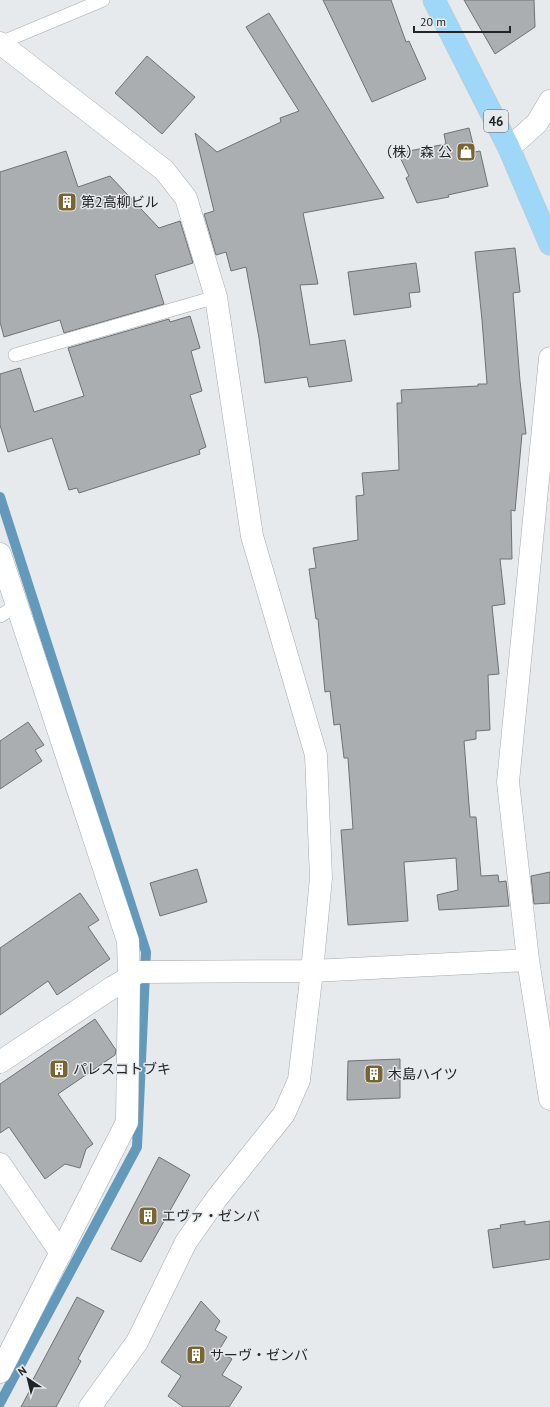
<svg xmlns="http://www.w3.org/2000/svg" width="550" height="1407" viewBox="0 0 550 1407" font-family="'PT Sans','Noto Sans JP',sans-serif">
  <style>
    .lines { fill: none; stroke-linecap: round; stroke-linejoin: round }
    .stream { stroke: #6399bb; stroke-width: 10 }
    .building { fill: #aaaeb1; stroke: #6e7274 }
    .service-casing { stroke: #a5a9ac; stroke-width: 14 }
    .minor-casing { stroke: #a5a9ac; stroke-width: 23 }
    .primary-casing { stroke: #c5c6c6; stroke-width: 23 }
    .service { stroke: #fff; stroke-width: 13 }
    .minor { stroke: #fff; stroke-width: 22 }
    .primary { stroke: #9ed7f8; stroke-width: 22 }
    .labels { text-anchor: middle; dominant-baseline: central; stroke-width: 3; stroke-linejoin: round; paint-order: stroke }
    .shield { fill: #e6eaed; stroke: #5c5f60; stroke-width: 1 }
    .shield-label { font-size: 13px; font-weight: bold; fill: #212324 }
    .poi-label { font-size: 14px; fill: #212324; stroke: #e6eaed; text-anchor: start }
  </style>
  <rect width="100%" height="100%" fill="#e6eaed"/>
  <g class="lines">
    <!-- stream -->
    <path class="stream" d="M0,497l146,455 -9,195 -137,256"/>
  </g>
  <!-- building -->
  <path class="building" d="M323,0h68l15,42 3,-1 17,38 -54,23z
    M464,0h70l1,27 -40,27z
    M269,13l115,185 -81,15 15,71 -18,1 10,60 35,-5 7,41 -43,6 -2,-10 -42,6 -6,-45 -13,-71 -15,4 -5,-19 -10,3 -12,-41 10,-3 -19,-78 22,19 64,-30 -1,-4 19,-7 -53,-84z
    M147,56l48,41 -33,37 -47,-41z
    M469,128l6,24 5,-1 8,35 -40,9 1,2 -32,6 -11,-25 3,-2 -11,-23 48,-9 -2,-10z
    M66,151l12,36 32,-11 49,52 21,-7 13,42 -38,12 9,29 -100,29 -4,-13 -56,17 -4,-15v-150z
    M515,248l5,44 -7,1 7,88 6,53h-4l-7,77 -4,-1 1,49h-12l5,45 -13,2 7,68 -11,1 2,55 -14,1v8l-12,2 6,76h6l5,59 17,-1 1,7 7,-1 3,25 -70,4 -2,-15 21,-5 -2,-32 -52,4 4,59 -60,4 -7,-95 12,-1 -5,-71h-4l-4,-34 -6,1 -4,-34 -5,1 -7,-73h-2l-7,-50 7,-1 -3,-20 45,-8 -2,-44 8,-1 -2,-22 37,-3 -2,-67h5l-1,-13 77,-4v-2h9l-5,-64 -7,-68z
    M416,263l4,29 -11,1 2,14 -57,8 -6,-43z
    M190,316l10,32 -9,3 11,40 -12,4 16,52 -7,3 1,4 -121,39 -2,-5 -8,2 -17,-52 -44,14 -8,-27v-51l20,-6 14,44 50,-16 -16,-48 101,-29 1,3z
    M28,722l16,23 -9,5 7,11 -42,28v-48z
    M197,869l10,33 -47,14 -10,-33z
    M550,872v31l-16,1 -3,-28z
    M80,893l19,27 -11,7 22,32 -53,36 -9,-14 -48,34v-67z
    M95,1019l21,31 -1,5 -57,39 35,50 -7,5 -6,19 -15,-4 -20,15 -36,-52 -9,6v-49z
    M400,1059v39l-53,2 1,-39z
    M159,1157l31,18 -49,87 -30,-13z
    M525,1221v4l25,-4v38l-57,9 -5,-38 13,-2 -1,-3z
    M77,1297l27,14 -26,48 3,2 -25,46h-35l10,-19 -2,-1z
    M201,1301l19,20 -5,9 12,7 -8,13 13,9 -10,16 20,12 -13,20h-46l-15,-11 13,-20 -20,-14z"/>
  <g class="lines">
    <!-- service casing -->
    <g class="service-casing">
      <path id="service" d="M0,43l103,-43
        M15,355l201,-58
        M0,616l17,-11"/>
    </g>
    <!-- minor casing -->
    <g class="minor-casing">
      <path id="minor" d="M0,43l164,127 22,28 30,99 36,239 64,219 5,123 -9,93 -13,109 -15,34 -67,84 -31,44 -49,100 -47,65
        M509,148l28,-25 13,-22
        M550,358l-42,424 20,178 22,139
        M0,554l128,387 1,37 -2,144 -127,250
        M0,1062l113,-75 26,-15 173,-1 216,-11
        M0,1164l61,89"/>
    </g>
    <!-- primary casing -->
    <g class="primary-casing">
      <path id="primary" d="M434,0l75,148 41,96"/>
    </g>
    <!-- service -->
    <use href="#service" class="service"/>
    <!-- minor -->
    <use href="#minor" class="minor"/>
    <!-- primary -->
    <use href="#primary" class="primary"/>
  </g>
  <!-- icons -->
  <defs>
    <g id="shop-square" transform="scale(1)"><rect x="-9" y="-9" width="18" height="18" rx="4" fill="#796433" stroke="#e6eaed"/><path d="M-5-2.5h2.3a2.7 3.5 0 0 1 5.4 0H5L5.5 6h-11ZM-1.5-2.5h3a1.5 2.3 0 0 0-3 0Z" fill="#fff"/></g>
    <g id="building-square" transform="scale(1)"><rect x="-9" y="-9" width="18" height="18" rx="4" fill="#796433" stroke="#e6eaed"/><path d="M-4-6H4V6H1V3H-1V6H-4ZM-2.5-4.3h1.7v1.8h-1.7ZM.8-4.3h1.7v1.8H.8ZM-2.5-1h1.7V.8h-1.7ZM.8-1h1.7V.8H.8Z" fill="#fff"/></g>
  </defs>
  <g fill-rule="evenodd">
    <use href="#shop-square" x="466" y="152"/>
    <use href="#building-square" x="67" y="202"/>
    <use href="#building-square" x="59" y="1069"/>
    <use href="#building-square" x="374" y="1074"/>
    <use href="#building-square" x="148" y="1216"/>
    <use href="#building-square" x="196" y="1355"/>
  </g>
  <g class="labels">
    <!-- shield labels -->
    <rect class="shield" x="484" y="110" width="24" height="22" rx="3"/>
    <g class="shield-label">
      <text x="496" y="121">46</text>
    </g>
    <!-- poi labels -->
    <g class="poi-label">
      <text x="452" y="152" text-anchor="end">（株）森 公</text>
      <text x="81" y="202">第2高柳ビル</text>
      <text x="73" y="1069">パレスコトブキ</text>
      <text x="388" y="1074">木島ハイツ</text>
      <text x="162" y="1216">エヴァ・ゼンバ</text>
      <text x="210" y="1355">サーヴ・ゼンバ</text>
    </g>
  </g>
  <!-- north arrow -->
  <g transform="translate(28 1379) rotate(325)" stroke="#e6eaed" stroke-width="3" paint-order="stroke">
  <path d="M0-3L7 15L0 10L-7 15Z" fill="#212324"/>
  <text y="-6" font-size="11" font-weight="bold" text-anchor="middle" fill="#212324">N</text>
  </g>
  <!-- scale -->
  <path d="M414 26v6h96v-6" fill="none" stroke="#212324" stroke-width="2"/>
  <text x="420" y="26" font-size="12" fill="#212324" stroke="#e6eaed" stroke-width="3" paint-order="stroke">20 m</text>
</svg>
